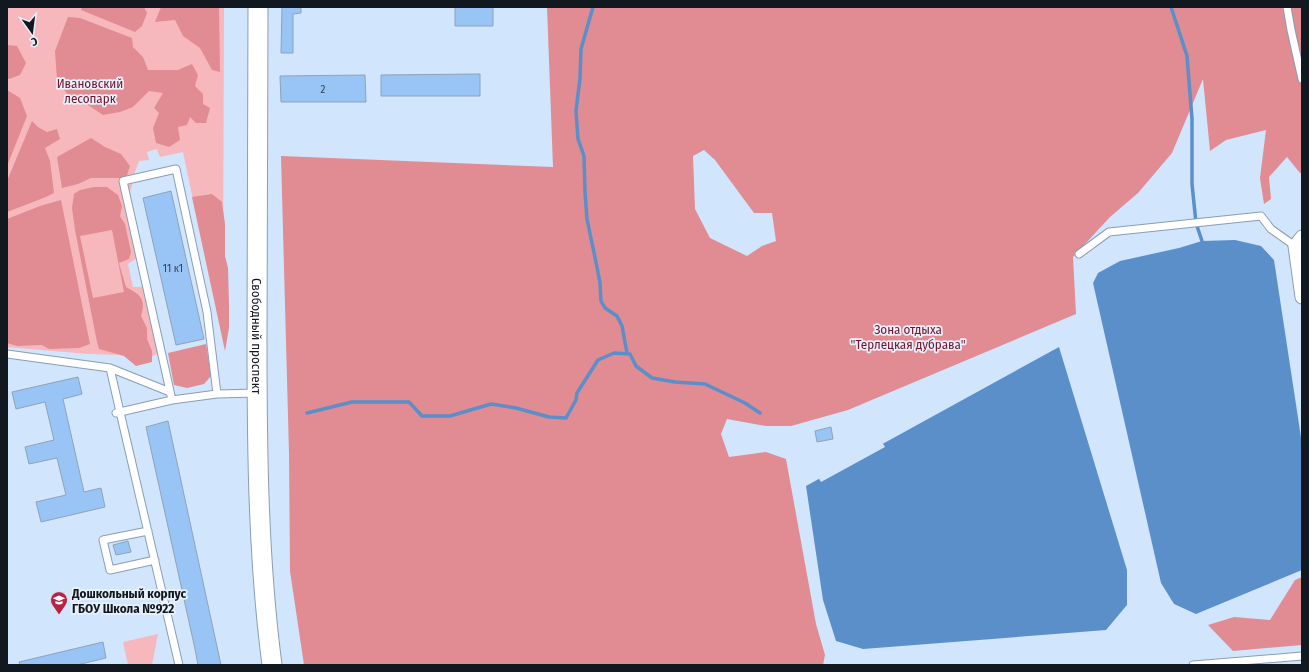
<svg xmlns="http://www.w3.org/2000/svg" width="1309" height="672" viewBox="0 0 1309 672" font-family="'Fira Sans Condensed',sans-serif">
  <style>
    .green { fill: #f6b8bd }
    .forest { fill: #e18b93; fill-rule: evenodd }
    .water { fill: #5b8fca }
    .pier { fill: #d1e5fd }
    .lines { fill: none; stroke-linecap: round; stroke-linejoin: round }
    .stream { stroke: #5b8fca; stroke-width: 3.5 }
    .building { fill: #99c4f6; stroke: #8fa2b8 }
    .lane-casing { stroke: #8a9db3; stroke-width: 9 }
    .street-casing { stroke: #8a9db3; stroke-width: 15 }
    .secondary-casing { stroke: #8a9db3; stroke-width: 21 }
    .lane { stroke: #fff; stroke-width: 7 }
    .street { stroke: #fff; stroke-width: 13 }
    .secondary { stroke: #fff; stroke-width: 19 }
    .labels { text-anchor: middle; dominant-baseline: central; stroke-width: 3.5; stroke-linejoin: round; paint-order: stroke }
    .number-label { font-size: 11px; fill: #334356 }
    .park-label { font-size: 13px; fill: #78112b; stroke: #e9f1fb }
    .street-label { font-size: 13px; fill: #111820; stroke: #e9f1fb }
    .poi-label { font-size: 13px; font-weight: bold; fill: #111820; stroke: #e9f1fb; text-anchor: start }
  </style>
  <rect width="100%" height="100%" fill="#d1e5fd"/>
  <!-- green -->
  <path class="green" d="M7,7h217l-1,266 -14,3 -26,-124 -23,5 -3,-8 -10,3 2,8 -10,1 -7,19v7l-3,6 1,13 10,50 -12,8 5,23h14l14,65 -8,4 -65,-2 -81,-7z
    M158,634l-6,31h-24l-5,-23z"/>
  <!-- forest -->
  <path class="forest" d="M82,7h62l3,6 -5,13 -7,6 -54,-22z
    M161,7h58l1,65 -8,-2 -12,-22 -17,-12 -8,-16 -20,2z
    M547,7h755v166h-2l-13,-16 -18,20 2,22 -7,5 -4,-26 6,-48 -40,10 -16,11 -7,-72 -31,74 -34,40 -28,24 -37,40 3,57 -228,96 -57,16h-25l-39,-7 -6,15 8,23 37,-5 20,7 30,165 9,31 -2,10h-519l-14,-94 -1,-118 -8,-297 272,11zM704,150l11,10 39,53h18l4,28 -14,5 -15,10 -37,-18 -15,-29 -2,-53z
    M68,17l12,1 52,20 1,9 10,10 5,13h30l14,-6 6,11 -3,11 8,8v10l7,4 -4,15h-10l-6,-6 -3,8 -9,2 2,13 -11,7 -13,-4 -3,-15 6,-15 -5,-5 9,-15 -14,-2 -16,16 -13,5 -17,3 -18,-12 -15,-5 -13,-18 -2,-29z
    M7,45l10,1 9,17 -6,12 -11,4 -2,-1z
    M7,90l13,8 7,18 -20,50z
    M32,121l6,6 9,5 10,-3 3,10 -15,9 5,13 4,32 -8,4 -39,15v-31z
    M91,138l14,9 16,7 9,12 -4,12h-35l-13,6 -16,4 -5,-31z
    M94,187h13l11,8 4,11 -2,10 5,8 6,28 -2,7 -10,4 7,24c15,8 20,12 15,29l6,12v11l5,12v11l-16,4 -12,-10 -25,-7 -2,-7 -22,-112 -3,-22 2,-14 6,-4zM112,230l12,62 -31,6 -13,-62z
    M212,194l10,8 3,22v32l3,12 1,36v24l-4,23 -33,-154z
    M61,200l29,144 -11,4 -30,1 -7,-4 -25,1 -10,-3v-124l33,-13z
    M206,344l5,32 -7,8 -17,4 -13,-3 -6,-32z
    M1302,577v68l-69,6 -25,-26 26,-8 36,3 25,-40z"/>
  <!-- water -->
  <path class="water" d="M1235,240l26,6 13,14 28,184v126l-106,44 -22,-10 -13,-21 -68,-300 5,-10 22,-12 59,-13 23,-7z
    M1059,347l68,223v35l-21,25 -243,19 -27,-8 -13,-41 -17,-114z"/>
  <!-- pier -->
  <path class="pier" d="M882,442l3,5 -64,35 -3,-5z"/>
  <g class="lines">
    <!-- stream -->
    <path class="stream" d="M593,7l-12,42 -1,29 -4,33 2,28 6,17 1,36 2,27 10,48 3,16 1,18 4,7 12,8 5,10 5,27
      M1171,7l16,49 5,63v65l4,39 6,18
      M307,413l45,-11h57l13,14h28l41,-12 25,4 33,9 17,1 10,-18 1,-7 21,-33 16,-7 16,1 6,12 16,12 23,4 30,2 40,19 15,10"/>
  </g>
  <!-- building -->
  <path class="building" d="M282,7h19v6l-8,1v39h-12z
    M455,7h38v19h-38z
    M480,74v22h-99v-21z
    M365,75l1,27h-85l-1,-26z
    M171,191l33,148 -28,6 -33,-147z
    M78,377l4,17 -19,5 21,93 17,-4 4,19 -64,15 -5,-20 30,-7 -9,-37 -28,6 -4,-17 29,-7 -9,-38 -29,7 -4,-17z
    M168,421l53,244h-23l-3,-16 -49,-222z
    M831,427l2,12 -16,3 -2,-11z
    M128,541l3,11 -15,3 -3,-10z
    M103,642l3,16 -29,7h-57l-1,-3z"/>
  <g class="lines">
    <!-- lane casing -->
    <g class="lane-casing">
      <path id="lane" d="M1287,7l4,23 11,49
        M1079,254l30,-22 152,-16 10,13 24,17
        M7,354l103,14 60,24
        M110,368l10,44 -4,1
        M172,400l-49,-219 53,-12 31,143 10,82
        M148,531l-45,9 7,30 45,-10
        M179,665l-59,-253 52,-12 45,-6 40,-1
        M1193,665l109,-9"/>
    </g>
    <!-- street casing -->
    <g class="street-casing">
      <path id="street" d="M1302,237l-7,9 7,51"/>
    </g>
    <!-- secondary casing -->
    <g class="secondary-casing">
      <g id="secondary">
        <path id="s1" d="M258,7c0,111 -1,223 -1,334 0,108 1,217 15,324"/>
      </g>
    </g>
    <!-- lane -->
    <use href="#lane" class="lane"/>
    <!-- street -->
    <use href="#street" class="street"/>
    <!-- secondary -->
    <use href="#secondary" class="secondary"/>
  </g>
  <!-- icons -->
  <defs>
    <g id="school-pin" transform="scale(0.9)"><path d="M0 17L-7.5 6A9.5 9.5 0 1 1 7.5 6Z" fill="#b52446" stroke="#e9f1fb"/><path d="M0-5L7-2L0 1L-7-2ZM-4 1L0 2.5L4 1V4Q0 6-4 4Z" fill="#fff"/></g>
  </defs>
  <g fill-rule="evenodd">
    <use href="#school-pin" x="59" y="600"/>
  </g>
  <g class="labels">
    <!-- number labels -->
    <g class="number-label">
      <text x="323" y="89">2</text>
      <text x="173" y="268">11 к1</text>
    </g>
    <!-- park labels -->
    <g class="park-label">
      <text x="90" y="83">Ивановский<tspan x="90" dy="15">лесопарк</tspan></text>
      <text x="908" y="329">Зона отдыха<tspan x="908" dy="15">"Терлецкая дубрава"</tspan></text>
    </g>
    <!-- street labels -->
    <g class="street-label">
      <text stroke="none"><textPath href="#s1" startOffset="329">Свободный проспект</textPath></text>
    </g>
    <!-- poi labels -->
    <g class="poi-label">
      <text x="72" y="593">Дошкольный корпус<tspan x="72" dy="15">ГБОУ Школа №922</tspan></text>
    </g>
  </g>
  <!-- border -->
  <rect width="1309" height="672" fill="none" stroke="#111820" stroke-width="16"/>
  <!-- north arrow -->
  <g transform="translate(32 32) rotate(166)" stroke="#e9f1fb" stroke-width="3" paint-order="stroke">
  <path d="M0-3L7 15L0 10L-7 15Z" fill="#111820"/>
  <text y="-6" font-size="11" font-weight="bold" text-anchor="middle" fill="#111820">С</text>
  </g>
</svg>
